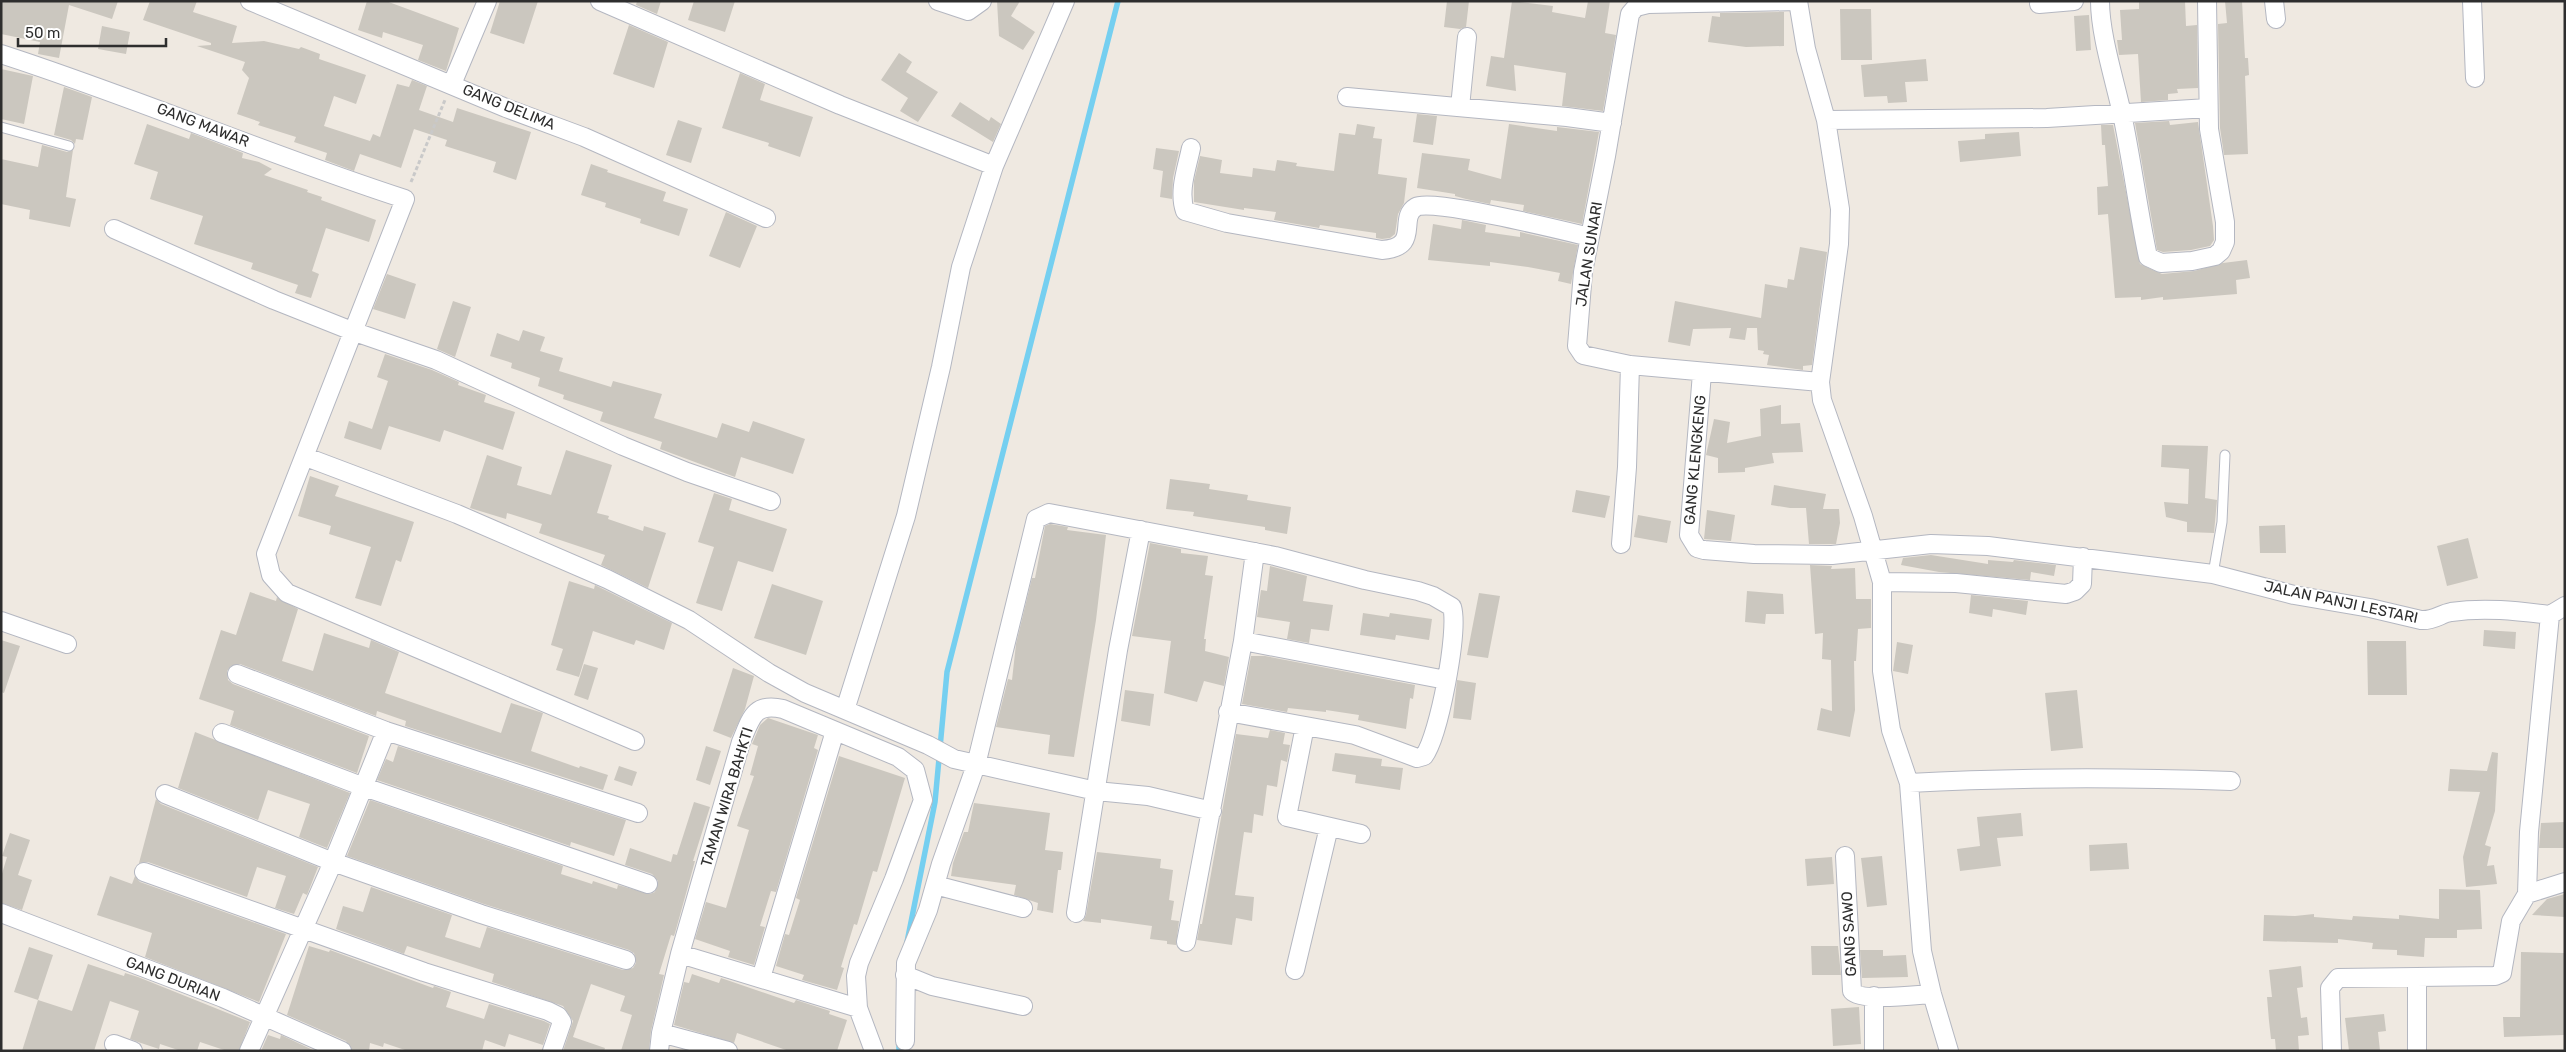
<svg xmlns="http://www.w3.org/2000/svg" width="2566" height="1052" viewBox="0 0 2566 1052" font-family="Rubik,sans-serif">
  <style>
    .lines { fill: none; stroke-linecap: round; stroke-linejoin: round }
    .stream { stroke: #75cff0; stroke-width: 5.5 }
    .building { fill: #cbc7bf }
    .service-casing { stroke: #b4b7c1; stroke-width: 11 }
    .minor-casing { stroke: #b4b7c1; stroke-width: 20 }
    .path { stroke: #c9c9c9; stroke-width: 3; stroke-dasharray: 4 2.5; stroke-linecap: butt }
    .service { stroke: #fff; stroke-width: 9 }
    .minor { stroke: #fff; stroke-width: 18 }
    .labels { text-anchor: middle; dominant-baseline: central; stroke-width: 4; stroke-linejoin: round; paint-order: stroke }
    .street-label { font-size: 15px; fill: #2e2e2e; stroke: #fff }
  </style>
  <rect width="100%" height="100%" fill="#efe9e1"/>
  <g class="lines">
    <!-- stream -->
    <path class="stream" d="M907,942l28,-140 12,-130 171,-671
      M899,1040v11"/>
  </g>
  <!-- building -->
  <path class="building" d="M1,1h117l-6,18 -43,-14 -10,53 -21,-4 2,-12 -39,-8z
    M150,1h47l-4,11 44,14 -5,17 32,-2 35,8 2,-2 19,7 -1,5 47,16 -10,29 -22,-8 -10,30 46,15 3,-7 7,3 17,-53 12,3 3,-7 15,6 -8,24 34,12 4,-14 74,24 -15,48 -23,-8 3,-10 -51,-16 2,-6 -33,-11 -13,39 -41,-14 -6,17 -29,-11 2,-7 -33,-11 2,-5 -38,-12 2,-3 -23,-8 12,-36 -7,-8 3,-8 -48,-16 14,-1v-2l-68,-23z
    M367,1h19l73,27 -13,43 -28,-11 5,-15 -40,-13 -1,6 -24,-8z
    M500,1h38l-14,43 -34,-11z
    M637,1h24l-4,13 -21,-9z
    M694,1h41l-10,31 -37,-12z
    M997,1h23l-9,15 24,16 -12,18 -24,-14z
    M1447,1h22l-3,26 -6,2 -16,-2z
    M1512,1l41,5 -1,6 33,6 3,-17h22l-5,32 11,2 -13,76 -41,-5 4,-33 -52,-8 2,26 -30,-5 5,-30 13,2z
    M2139,1h46l1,25 11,-1 1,63 -21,1 1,4 -10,1v6l-27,2 -3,-48 -19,1 -2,-15h5l-2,-30 19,-1z
    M2225,1h17l3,57h3l1,17 -4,1 3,78 -24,1 -4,-27 -2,-104 9,-1z
    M1840,9h31l1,51h-31z
    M1784,12v34l-38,1 -38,-5 4,-26 8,1v-4z
    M2089,15l2,35 -15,1 -2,-35z
    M629,25l39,17 -14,46 -41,-14z
    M102,26l28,6 -4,22 -28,-5z
    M899,53l13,9 -6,10 32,20 -20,30 -18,-11 8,-13 -27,-18z
    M1926,59l2,22 -23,1 2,20 -19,1 -1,-7 -23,1 -3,-32z
    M1,69l32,7 -9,48 -23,-5z
    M740,73l25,11 -5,16 53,17 -13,40 -32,-11 1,-3 -47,-15z
    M64,87l28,10 -9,43 -7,-1 -1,5 -4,-4 -17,-5z
    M960,102l29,19 2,-4 10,7 -8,18 -42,-26z
    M1417,114l20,2 -4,29 -20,-3z
    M678,120l24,8 -11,35 -25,-8z
    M2169,121l1,4 28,-3 15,104 1,14 -4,6 -19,4 -28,2 -6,-2 -22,-127z
    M147,124l42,15 2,-6 52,20 -1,5 17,4 13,7 -8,6 44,15 -1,2 15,5 -1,3 55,20 -7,22 -43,-14 -14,43 7,3 -8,24 -16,-5 3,-8 -47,-16 2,-6 -59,-19 9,-28 -53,-17 8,-27 -24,-8z
    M1357,124l18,3 -2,11 9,1 -4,35 29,4 -3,25 -6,11 -3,20 -5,4 -8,1 -6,-1v-5l-56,-8 -1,3 -45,-8 2,-8 -32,-4v2l-50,-8v-21l6,-25 22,4 -2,13 32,4 1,-9 22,3 2,-11 20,3 -1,3 38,5 5,-38 16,2z
    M1509,124l48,7v-4l42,5 -17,92 -59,-13 1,-6 -33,-5 -1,4 -24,-5 -11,-3v-2l-38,-6 5,-35 48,6 -2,11 33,9z
    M2101,125h12l27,139 22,10 32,-3 29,-8 24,-3 3,18 -14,2 1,14 -74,6v-3l-22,3v-3l-26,1 -7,-84 -10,1 -1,-28 11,-1 -3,-41h-3z
    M2019,132l2,24 -61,6 -2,-21 27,-2v-5z
    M42,145l25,7 6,-2 -7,47 10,2 -6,28 -41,-8 1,-9 -29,-6v-45l37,8z
    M1156,148l23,3 -6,27 -1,21 -12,-2 3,-26 -10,-2z
    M591,164l17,6 -1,2 59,20 -3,9 25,8 -9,27 -39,-13 1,-4 -36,-12 1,-4 -25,-8z
    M726,212l31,14 -17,42 -31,-12z
    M1462,220l24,5 -1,7 35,5v-5l58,13 -7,39 -13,-3 2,-8 -32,-6 -38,-5v4l-62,-6 5,-36 28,5z
    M1800,247l27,5 -15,113 -9,1v4l-36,-5 2,-10 -6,-1 1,-3 -6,-1 -1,-22h-10l-2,12 -16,-2 2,-10 -38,1 -3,17 -22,-4 7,-41 86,17 4,-34 22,4 1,-9 6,1z
    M387,274l29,10 -11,35 -32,-10z
    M453,301l18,6 -16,50 -18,-8z
    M523,330l22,7 -5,14 23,7 -4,13 52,16 2,-6 49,13 -8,24 63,20 5,-15 27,9 4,-11 52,18 -12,35 -52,-17 -6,20 -75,-28 2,-7 -62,-21 3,-9 -40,-13 1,-4 -26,-9 2,-8 -29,-10 1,-5 -22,-7 7,-23 22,8z
    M385,354l47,16 27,12 -1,3 28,10 -2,7 31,10 -12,38 -59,-20 -4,12 -51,-16 -8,24 -37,-12 5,-17 23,8 16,-48 -11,-4z
    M1781,405v19l19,-1 3,29 -31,1 2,10 -29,5v4l-27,1v-15l-12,-3 8,-36 16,3 -3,21 34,-7 -1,-27z
    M2162,445l46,1 -3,52 12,2 -3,33 -27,-1v-10l-21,-5 -2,-15 24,2 1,-35 -28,-2z
    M566,450l46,15 -15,48 12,3 -1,3 35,12 1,-5 22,7 -18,55 -47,-23 4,-10 -66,-22 3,-9 -35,-11 -1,6 -36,-11 17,-53 35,12 -5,18 34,10z
    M310,476l29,10 -4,10 79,26 -13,40 -5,-2 -15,46 -26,-8 16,-51 -42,-13 2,-8 -33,-10z
    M1170,479l40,5 -1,5 39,6 -1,5 44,7 -4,27 -22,-4v-3l-72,-11 1,-4 -28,-3z
    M1774,485l52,9 -3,15h16l1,14 -4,21h-27l-3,-36h-16l-19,-3z
    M1576,490l34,6 -5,22 -33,-6z
    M714,493l18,6 -3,11 58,19 -14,43 -35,-11 -16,50 -26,-8 18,-56 -16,-5z
    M1707,510l28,5 -4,26 -27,-2z
    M1638,515l33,6 -4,22 -33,-6z
    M1050,524l18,3 -1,3 39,5 -10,85 -22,137 -26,-3 2,-19 -54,-8 12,-48 4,1 4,-36 16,-66h3l10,-52z
    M2285,525l1,28h-26l-1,-27z
    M2468,538l10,40 -31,8 -10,-40z
    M1150,543l31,6v4l27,3 -3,19 8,1 -9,63h2l-1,12 24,6 -5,29 -20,-5 -7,21 -33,-9 7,-52 -39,-5z
    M1931,555l57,9v-4l25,2 1,-2 42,5 -2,11 -23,-4 -1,8 -91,-8 -38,-7 2,-7z
    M1810,565l22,1 -1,3 24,-1 1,31h15v29l-13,1 -2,32h-2l1,49 -5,27 -33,-7 4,-22 11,3 -1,-51 -9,-1 1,-26 -8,1z
    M1270,566l37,10 -4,25 30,4 -4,26 -18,-2 -2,14 -22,-4 3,-17 -33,-5 4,-27 6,1z
    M569,581l25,8 1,-4 77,38 -8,27 -28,-10 -2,5 -41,-14 -14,46 -23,-7 7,-21 -12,-4z
    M772,584l51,17 -17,54 -52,-17z
    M1747,591l36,3 1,20h-18l-1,10 -20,-2z
    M250,592l26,9 1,-4 21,12 -16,52 31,10 11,-38 45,15 2,-8 28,12 -14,41 116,40 10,-30 32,10 -12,38 48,17 1,-2 28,9 -5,15 -198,-64 1,-5 -29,-10 -1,5 -136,-52 -9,2 -4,5 1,9 5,4 136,52 -12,37 -127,-48 4,-14 -35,-12 22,-69 15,5z
    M1479,593l21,3 -12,62 -21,-3z
    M1971,595l57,6 -2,14 -33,-6 -1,8 -23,-4z
    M1363,613l26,4 1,-4 42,6 -3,21 -33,-5 -1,5 -35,-5z
    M2484,630l32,2 -1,17 -32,-3z
    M1,640l19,6 -16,47 -3,-1z
    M2367,641h39l1,54h-39z
    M1897,642l16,3 -5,29 -15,-3z
    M1251,656h14l150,29 -2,14 -3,-1 -4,31 -48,-9 1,-5 -33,-5v2l-38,-4 -1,4 -45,-8z
    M584,664l14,4 -10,32 -14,-5z
    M733,668l21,8 -9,33 -14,29 -18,-7z
    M1457,680l19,3 -5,37 -18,-2z
    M1125,690l29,4 -4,32 -29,-5z
    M2077,690l6,58 -32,3 -6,-58z
    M768,718l50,17 -4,13 4,2 -42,142 -5,-1 -11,35 5,1 -11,38 -26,-8 2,-6 -35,-12 11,-37 20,6 23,-78 -12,-4 17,-50 -4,-1 8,-29 -6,-2 8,-19z
    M1270,730l15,3 -2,11 7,1 -3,17 -6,-2 -4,27 -10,-2 -4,31 -9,-2 -2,19 -8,-1 -9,63 19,2 -2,24 -16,-3 -4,27 -35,-5 3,-16h2l34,-190 32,4z
    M195,732l155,61 -23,55 -28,-11 11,-33 -42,-14 -10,30 -80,-32z
    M398,746l228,74 -12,36 -43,-14 -1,4 -193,-66 9,-21 7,3z
    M706,746l15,5 -11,34 -14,-5z
    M2492,752l6,1 -3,58 -10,34 6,2 -4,19 7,-1 3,19 -31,3 -3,-30 17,-65 -32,-1 2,-22 37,2z
    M1335,753l47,6 -1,7 22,2 -3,22 -45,-7 1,-8 -24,-4z
    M839,756l66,22 -28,94 -4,-1 -16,54 -3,-1 -13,43 3,1 -7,22 -35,-10 2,-5 -28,-9 9,-32 4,1 11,-35 -4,-2z
    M619,766l18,6 -5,14 -18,-6z
    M156,799l5,5 157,63 -11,28 -4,-2 -9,21 -19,-6 11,-32 -29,-9 -10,30 -99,-35 -9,1z
    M370,800l193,66 -2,8 31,10 1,-3 24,8 1,-4 32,9 5,-2 3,-11 -6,-7 -27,-9 5,-17 41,14 2,-8 4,1 17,-53 16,5 -17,54h2l-20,72 -1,3 -3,-1 -12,39 5,1 -13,56 -2,20h-28l11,-36 -12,-4 5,-15 -34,-12 -18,53 32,11 -1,3h-41l10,-30 -10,-15 -71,-24 2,-8 -87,-28 -3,8 -68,-25 7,-23 20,6 8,-25 81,28 -7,22 35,11 7,-21 136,43 10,-2 3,-5 -2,-10 -5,-3 -145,-46 -137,-48z
    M974,803l76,10 -5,37 18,2 -2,18h-3l-5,43 -16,-3 1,-7 -24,-8 2,-10 -65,-9 2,-13 11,-31h4z
    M2021,813l2,23 -26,2 4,28 -41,5 -3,-22 23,-3 -3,-29z
    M2565,822v26h-26l2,-25z
    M10,833l20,7 -12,35 14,5 -10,30 -21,-7v-26l6,-20 -5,-1z
    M2127,843l2,26 -39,2 -1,-26z
    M1097,852l64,7 -1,9 13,2 -4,30 5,1 -3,19 8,1 -3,24 -9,-1v-3l-17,-2 2,-13 -51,-7v4l-18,-2 3,-6z
    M1882,856l5,49 -20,2 -6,-49z
    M1832,857l2,27 -27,2 -2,-27z
    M110,876l22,8 3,-8 5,6 146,52 -27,68 -114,-45 7,-24 -55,-18z
    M2439,889l41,1 2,39 -25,1v8h-32l-1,19 -27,-2v-5l-25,-1 1,-6 -35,-4v4l-75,-2 1,-26 31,1 19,-2v3l38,3 1,-4 46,3v-4l40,4z
    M2565,894v23l-33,-2 15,-16z
    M309,946l20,6 1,-2 103,38 1,-2 17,6 -5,15 38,12 5,-15 55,17 6,3 -7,21 -34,-11 -4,13 -20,-7 -3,11h-74l-24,-8 -1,4 -13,-4 -1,8h-17l-6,-10 -59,-26z
    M1811,946h27l3,29h-29z
    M29,947l24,8 -15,45 -24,-8z
    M1860,950h23v6l23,-1 2,22 -46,1z
    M2521,952l43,1v82l-60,2 -1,-20h17z
    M88,964l36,12 1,-3 13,4 112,45 -11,29h-12l-27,-9 -3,9h-16l-21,-7 -1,5 -21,-7 -8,-3 9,-28 -29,-10 -16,50h-72l16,-51 34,11z
    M2301,966l2,21 -6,1 4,30 6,-1 2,18 -11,1 1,15h-23l-1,-12h-4l-2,-18 -2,-24h5l-3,-27z
    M692,974l27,9 2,-5 73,25 2,-3 34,11 -1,3 18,6 -10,31h-48l-52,-18 -3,10 -60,-18 10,-43 5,1z
    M1859,1007l2,37 -28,2 -2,-37z
    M2384,1014l2,17 -8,1 2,19h-31l-4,-33z
    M268,1035l12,4 1,-4 34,16h-54z"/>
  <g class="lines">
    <!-- service casing -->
    <g class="service-casing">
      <path id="service" d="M1,127l68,19
        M2213,574l9,-52 3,-67"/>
    </g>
    <!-- minor casing -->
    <g class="minor-casing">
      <path id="minor" d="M250,1l256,107 78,29 182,81
        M600,1l240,104 154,61
        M938,1l30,10 14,-10
        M1798,1l8,48 20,71 14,89 -1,35 -19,138 2,18 41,116 19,66v89l9,59 18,53 13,168 10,43 17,57
        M1798,1l-150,3 -12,3 -6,7 -24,142 -23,116 -6,74 6,9 47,10 190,17
        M2100,1c0,34 15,80 22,113 10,47 16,96 26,143l13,6 31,-2 23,-5 6,-5 4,-9v-20l-16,-93 -2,-128
        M2274,1l2,18
        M2472,1l3,77
        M2039,4l35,-3
        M1,54c136,44 268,101 404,145l-139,355 5,21 16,18 348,148
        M452,84l35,-83
        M1347,97l220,20 45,6
        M1460,107l7,-70
        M1826,120l221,-2 161,-10
        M1191,148c-4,20 -13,43 -6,63l42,12 155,27c40,-3 15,-32 34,-43 15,-9 149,24 174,30
        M114,229l160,71 78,31 84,29 187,86 64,26 84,29
        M1702,373l-13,162 8,13 7,2 50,4 78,1 99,-11 57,2 225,28 81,21 76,13 51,12c13,1 19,-6 30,-8 34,-5 66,-1 99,3l-21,217 -2,62 -16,27 -9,52 -7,3 -157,2 -8,10 2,63
        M306,457l151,57 150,65 82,41 80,53 36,20 123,52 26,14 142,32 52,5 64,15
        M1621,544l6,-77 3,-102
        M1882,582l74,1 110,11 9,-3 7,-7 1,-27
        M2550,615l15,-9
        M1,621l66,23
        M1243,641l203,39
        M237,674l149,57 252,82
        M845,710l61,-194 35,-149 20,-100 33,-101 71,-165
        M1305,726l-18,91 74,17
        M222,733l142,54 284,97
        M1909,783c108,-6 214,-6 322,-2
        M165,794l168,68 148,52 145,46
        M1845,856l7,135c9,11 64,4 80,3
        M144,872l280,100 124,39 10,5 4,6 -10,29
        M935,885l88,23
        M2527,894l38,-12
        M1,913l222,85 119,53
        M1076,913l42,-263 23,-120
        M1186,942l57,-301 12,-89
        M680,954l178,54
        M1295,970l34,-143
        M905,975l27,11 91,20
        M761,978l74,-247
        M2417,978v73
        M661,1033l67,18
        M905,1041l1,-78 22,-53 13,-46 35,-99 60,-246 13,-6 226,43 90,24 53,11 15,5 19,11c7,23 -13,129 -28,149l-7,2 -62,-23 -127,-23
        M114,1044l19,7
        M249,1051l84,-189 53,-131
        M659,1051l2,-18 19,-79 61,-212c10,-24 13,-40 42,-33l115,48 17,13 8,30 -29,79 -35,84 -3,13 2,32 16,43
        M1874,1051v-55"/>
    </g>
    <!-- path -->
    <path class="path" d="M411,182l34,-82"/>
    <!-- service -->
    <use href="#service" class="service"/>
    <!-- minor -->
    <use href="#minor" class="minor"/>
  </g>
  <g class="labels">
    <!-- street labels -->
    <g class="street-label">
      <text transform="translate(509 107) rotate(22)">GANG DELIMA</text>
      <text transform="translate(203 125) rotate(21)">GANG MAWAR</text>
      <text transform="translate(1589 254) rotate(-81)">JALAN SUNARI</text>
      <text transform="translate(1695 460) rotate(-85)">GANG KLENGKENG</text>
      <text transform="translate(2341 602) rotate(12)">JALAN PANJI LESTARI</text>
      <text transform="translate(727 797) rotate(-73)">TAMAN WIRA BAHKTI</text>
      <text transform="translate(1849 934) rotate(-93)">GANG SAWO</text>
      <text transform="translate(173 979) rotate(21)">GANG DURIAN</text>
    </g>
  </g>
  <!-- border -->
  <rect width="2566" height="1052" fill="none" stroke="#2e2e2e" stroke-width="5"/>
  <!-- scale -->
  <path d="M18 38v8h148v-8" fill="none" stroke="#2e2e2e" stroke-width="2.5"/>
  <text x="25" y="38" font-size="15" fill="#2e2e2e" stroke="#ffffff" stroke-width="4" paint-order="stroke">50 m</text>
</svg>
